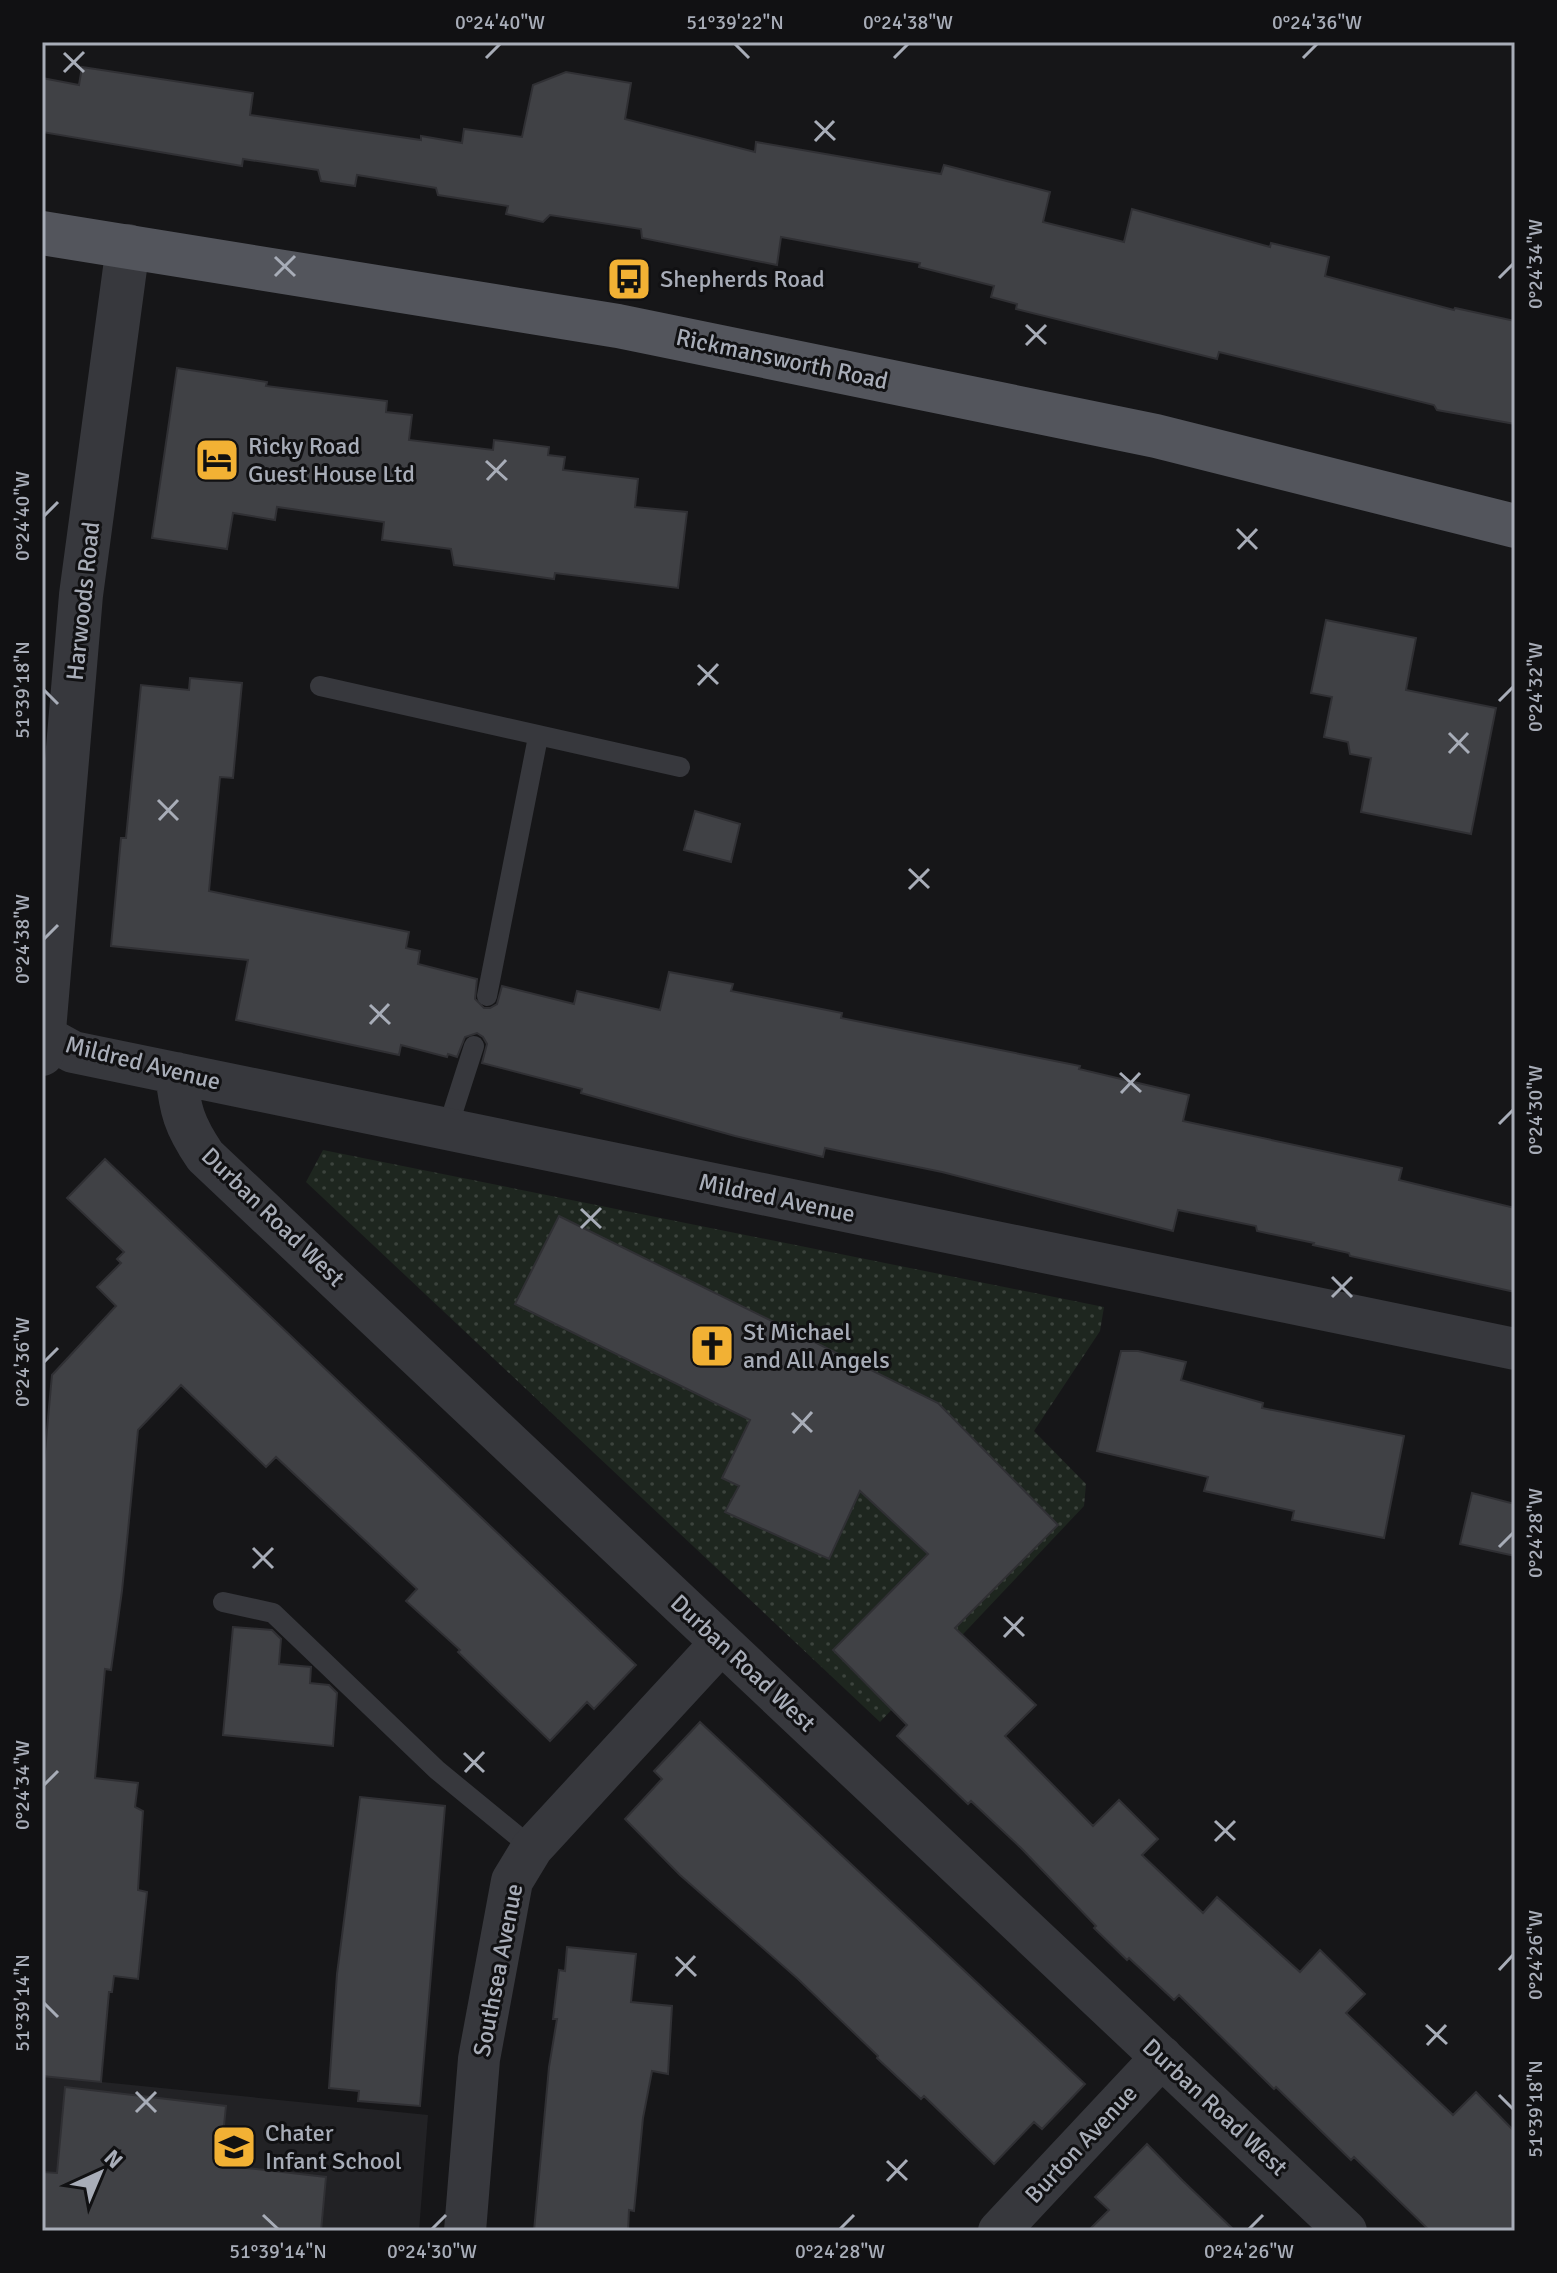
<svg xmlns="http://www.w3.org/2000/svg" width="1557" height="2273" viewBox="0 0 1557 2273" font-family="Signika,sans-serif">
  <style>
    .built { fill: #222225 }
    .grass { fill: url(#grass-dots) }
    .building { fill: #404145; stroke: #303034; stroke-width: 2 }
    .lines { fill: none; stroke-linecap: round; stroke-linejoin: round }
    .service { stroke: #37383d; stroke-width: 20 }
    .minor { stroke: #37383d; stroke-width: 42 }
    .tertiary { stroke: #37383d; stroke-width: 44 }
    .primary { stroke: #53555c; stroke-width: 44 }
    .ticks { fill: none; stroke: #a8adb8; stroke-width: 3 }
    .labels { text-anchor: middle; dominant-baseline: central; stroke-width: 6; stroke-linejoin: round; paint-order: stroke }
    .poi-label { font-size: 24px; fill: #a8adb8; stroke: #111113; text-anchor: start }
    .street-label { font-size: 24px; fill: #a8adb8; stroke: #111113 }
    .neatline { fill: none; stroke: #a8adb8; stroke-width: 3 }
    .ticks-label { font-size: 20px; text-anchor: middle; fill: #a8adb8 }
  </style>
  <defs>
    <pattern id="grass-dots" width="8" height="8" patternUnits="userSpaceOnUse" patternTransform="scale(2)"><rect width="8" height="8" fill="#1e261f"/><path d="M2 2h.1M6 6h.1" fill="none" stroke="#3c433d" stroke-width="1.8" stroke-linecap="round"/></pattern>
  </defs>
  <rect width="100%" height="100%" fill="#161618"/>
  <!-- built -->
  <path class="built" d="M42,2076l386,39 -9,116h-377z"/>
  <!-- grass -->
  <path class="grass" d="M323,1150l781,157 -4,24 -66,100 52,53 -2,22 -204,216 -574,-540z"/>
  <!-- building -->
  <path class="building" d="M82,67l171,26 -3,22 171,25v-4l41,7 2,-14 58,8 11,-52 33,-13 65,11 -6,36 130,33 1,-10 185,32 3,-9 106,27 -7,30 81,20 8,-33 138,38 1,-4 58,14 -4,19 129,34 1,-2 60,13v103l-78,-14 -3,-5 -215,-53 -2,7 -201,-50 1,-5 -26,-7 3,-11 -75,-19 1,-4 -139,-26 -4,28 -135,-27 -1,-9 -91,-14 -7,7 -37,-8 2,-8 -70,-11 -2,-7 -79,-13 -2,11 -34,-5 -3,-11 -75,-11 -1,7 -200,-34v-54l37,7z
    M177,368l90,14 -1,4 121,15 -1,11 26,3 -3,25 84,10 1,-10 55,7 -1,8 17,2 -2,13 75,9 -3,28 52,5 -9,76 -123,-15 -1,6 -100,-14 -3,-16 -69,-9 2,-18 -107,-15 -2,13 -42,-7 -6,36 -75,-11z
    M1326,620l90,18 -10,52 90,18 -25,126 -110,-22 10,-54 -21,-4 -2,-12 -24,-5 8,-40 -21,-4z
    M190,678l52,5 -9,95 -13,-1 -11,114 200,41 -3,16 14,3 -2,13 59,15 -2,20 9,9h6l7,-4 5,-18 72,18 3,-13 83,19 9,-38 64,12 -2,7 111,22 -1,5 239,48 -1,3 110,26 -6,26 219,47 -3,12 116,28v84l-165,-36 -1,-3 -36,-8 1,-2 -57,-12 -1,-5 -78,-16 -5,21 -231,-59 -117,-24 -2,9 -88,-21 -154,-43 1,-4 -100,-26 5,-19 -4,-7 -6,-4 -12,4 -8,20 -9,-3 -1,3 -46,-12 -2,10 -163,-35 12,-60 -137,-14 10,-108h5l15,-153 48,5z
    M695,811l45,13 -9,38 -47,-12z
    M105,1159l531,506 -42,44 -7,-7 -37,39 -92,-89 2,-2 -54,-49 11,-12 -141,-132 -10,10 -85,-82 -43,45 -16,161 -11,79 -6,-1 -10,109 43,5 -3,24 8,4 -5,79 9,2 -9,87 -24,-3 -2,16h-3l-8,90 -59,-6v-592l10,-109 64,-69 -19,-19 24,-24 -4,-4 7,-7 -57,-54z
    M559,1216l379,187 120,122 -103,103 81,77 -31,31 88,90 26,-26 39,39 -16,16 61,58 14,-16 83,75 20,-22 45,44 -19,19 107,102 23,-23 39,40v99h-85l-76,-74 -3,3 -75,-73 -2,2 -95,-94 -5,5 -45,-42 -2,2 -33,-32 2,-2 -74,-77 -51,-48 -3,3 -71,-68 10,-11 -74,-75 95,-96 -68,-63 -31,68 -104,-47 14,-26 -17,-8 28,-58 -235,-116z
    M1121,1351h17l48,11 -5,18 82,23 -1,5 142,28 -20,102 -92,-18 2,-9 -90,-20 4,-14 -111,-26z
    M1472,1493l43,11v52l-55,-12z
    M233,1627l39,3 9,9 -2,25 32,3 -1,16 19,2 8,8 -4,53 -110,-11z
    M700,1722l385,362 -43,45 -8,-7 -40,42 -70,-68 -3,3 -44,-41 1,-2 -80,-77 -118,-104 -55,-56 37,-40 -8,-8z
    M360,1797l85,9 -25,300 -62,-5 1,-10 -30,-3 8,-114z
    M567,1947l69,7 -5,48 41,4 -4,68 -16,-3 -9,47 -9,93 -5,-1 -1,21h-94l15,-164 8,-48h-4l6,-49 6,1z
    M65,2087l161,19 -6,59 106,12 -5,54h-279v-59l15,1z
    M1147,2144l36,37 52,50h-147l21,-21 -14,-13z"/>
  <g class="lines">
    <!-- service -->
    <path class="service" d="M320,686l360,81
      M487,996l51,-259
      M447,1130l27,-84
      M223,1602l50,11 164,157 95,78"/>
    <!-- minor -->
    <path class="minor" d="M42,1035l31,17 1442,297
      M176,1073c4,37 8,52 29,83l1141,1075
      M465,2231l14,-172 33,-178 20,-33 189,-205
      M999,2231l163,-174"/>
    <!-- tertiary -->
    <path class="tertiary" d="M42,1054l39,-459 47,-349"/>
    <!-- primary -->
    <path class="primary" d="M42,233l576,93 538,110 359,90"/>
  </g>
  <!-- ticks -->
  <path class="ticks" d="M735,44l14,14M64,53l20,19M486,58l14,-14M894,58l14,-14M1303,58l14,-14M64,72l20,-20M815,121l20,19M815,141l19,-20M275,257l20,19M275,276l20,-20M1499,278l14,-14M1026,325l20,19M1026,345l20,-20M486,461l21,19M487,480l19,-20M44,516l14,-14M1237,529l20,20M1238,549l19,-20M698,665l20,19M698,685l20,-21M44,690l14,14M1499,701l14,-14M1449,733l20,20M1449,753l19,-20M158,800l20,20M159,820l19,-20M909,869l20,19M909,889l20,-20M44,939l14,-14M370,1005l20,19M370,1024l19,-20M1120,1073l21,19M1121,1093l19,-20M1499,1124l14,-14M581,1209l20,19M581,1228l20,-20M1332,1277l20,20M1332,1297l20,-20M44,1362l14,-14M792,1413l20,19M793,1433l19,-21M1499,1547l14,-14M253,1548l20,20M253,1568l20,-20M1004,1617l20,19M1004,1637l19,-20M464,1753l20,19M465,1772l19,-20M44,1785l14,-14M1215,1821l20,19M1215,1841l20,-20M676,1957l20,19M1499,1970l14,-15M676,1976l19,-20M44,2003l14,14M1426,2025l21,19M1427,2045l19,-20M136,2092l20,20M1499,2095l14,14M136,2112l20,-20M887,2161l20,19M887,2181l20,-21M263,2215l15,14M432,2229l14,-14M840,2229l14,-14M1249,2229l14,-14"/>
  <!-- icons -->
  <defs>
    <g id="bus-square" transform="scale(2.3)"><rect x="-9" y="-9" width="18" height="18" rx="4" fill="#f2b134" stroke="#111113"/><path d="M-5-6H5V4H4V6H2V4H-2V6H-4V4H-5ZM-3.5-4V0h7V-4ZM-3.5 1.2v1.5H-2V1.2ZM2 1.2v1.5H3.5V1.2Z" fill="#111"/></g>
    <g id="hotel-square" transform="scale(2.3)"><rect x="-9" y="-9" width="18" height="18" rx="4" fill="#f2b134" stroke="#111113"/><path d="M-6-4.5h1.5V1H6V5H4.5V3h-9V5H-6ZM-4 0a1.8 1.8 0 1 1 3.6 0ZM.5 0V-2.5h3Q6-2.5 6 0Z" fill="#111"/></g>
    <g id="church-square" transform="scale(2.3)"><rect x="-9" y="-9" width="18" height="18" rx="4" fill="#f2b134" stroke="#111113"/><path d="M-1.2-6h2.4v3.5h3.3v2.4h-3.3V6h-2.4V-.1h-3.3v-2.4h3.3Z" fill="#111"/></g>
    <g id="school-square" transform="scale(2.3)"><rect x="-9" y="-9" width="18" height="18" rx="4" fill="#f2b134" stroke="#111113"/><path d="M0-5L7-2L0 1L-7-2ZM-4 1L0 2.5L4 1V4Q0 6-4 4Z" fill="#111"/></g>
  </defs>
  <g fill-rule="evenodd">
    <use href="#bus-square" x="629" y="279"/>
    <use href="#hotel-square" x="217" y="460"/>
    <use href="#church-square" x="712" y="1346"/>
    <use href="#school-square" x="234" y="2147"/>
  </g>
  <g class="labels">
    <!-- poi labels -->
    <g class="poi-label">
      <text x="660" y="279">Shepherds Road</text>
      <text x="248" y="446">Ricky Road<tspan x="248" dy="28">Guest House Ltd</tspan></text>
      <text x="743" y="1332">St Michael<tspan x="743" dy="28">and All Angels</tspan></text>
      <text x="265" y="2133">Chater<tspan x="265" dy="28">Infant School</tspan></text>
    </g>
    <!-- street labels -->
    <g class="street-label">
      <text transform="translate(782 359) rotate(12)">Rickmansworth Road</text>
      <text transform="translate(83 601) rotate(-84)">Harwoods Road</text>
      <text transform="translate(143 1063) rotate(14)">Mildred Avenue</text>
      <text transform="translate(777 1198) rotate(12)">Mildred Avenue</text>
      <text transform="translate(273 1217) rotate(44)">Durban Road West</text>
      <text transform="translate(743 1663) rotate(43)">Durban Road West</text>
      <text transform="translate(498 1970) rotate(-79)">Southsea Avenue</text>
      <text transform="translate(1215 2107) rotate(43)">Durban Road West</text>
      <text transform="translate(1081 2144) rotate(-47)">Burton Avenue</text>
    </g>
  </g>
  <!-- border -->
  <rect width="1557" height="2273" fill="none" stroke="#111113" stroke-width="88"/>
  <!-- north arrow -->
  <g transform="translate(100 2173) rotate(44)" stroke="#111113" stroke-width="6" paint-order="stroke">
  <path d="M0-6L14 30L0 20L-14 30Z" fill="#a8adb8"/>
  <text y="-12" font-size="22" font-weight="bold" text-anchor="middle" fill="#a8adb8">N</text>
  </g>
  <rect x="44" y="44" width="1469" height="2185" class="neatline"/>
  <g class="ticks-label">
    <text x="500" y="29">0°24'40"W</text>
    <text x="735" y="29">51°39'22"N</text>
    <text x="908" y="29">0°24'38"W</text>
    <text x="1317" y="29">0°24'36"W</text>
    <text transform="translate(1535 264) rotate(-90)" y="7">0°24'34"W</text>
    <text transform="translate(22 516) rotate(-90)" y="7">0°24'40"W</text>
    <text transform="translate(1535 687) rotate(-90)" y="7">0°24'32"W</text>
    <text transform="translate(22 690) rotate(-90)" y="7">51°39'18"N</text>
    <text transform="translate(22 939) rotate(-90)" y="7">0°24'38"W</text>
    <text transform="translate(1535 1110) rotate(-90)" y="7">0°24'30"W</text>
    <text transform="translate(22 1362) rotate(-90)" y="7">0°24'36"W</text>
    <text transform="translate(1535 1533) rotate(-90)" y="7">0°24'28"W</text>
    <text transform="translate(22 1785) rotate(-90)" y="7">0°24'34"W</text>
    <text transform="translate(1535 1955) rotate(-90)" y="7">0°24'26"W</text>
    <text transform="translate(22 2003) rotate(-90)" y="7">51°39'14"N</text>
    <text transform="translate(1535 2109) rotate(-90)" y="7">51°39'18"N</text>
    <text x="278" y="2258">51°39'14"N</text>
    <text x="432" y="2258">0°24'30"W</text>
    <text x="840" y="2258">0°24'28"W</text>
    <text x="1249" y="2258">0°24'26"W</text>
  </g>
</svg>
